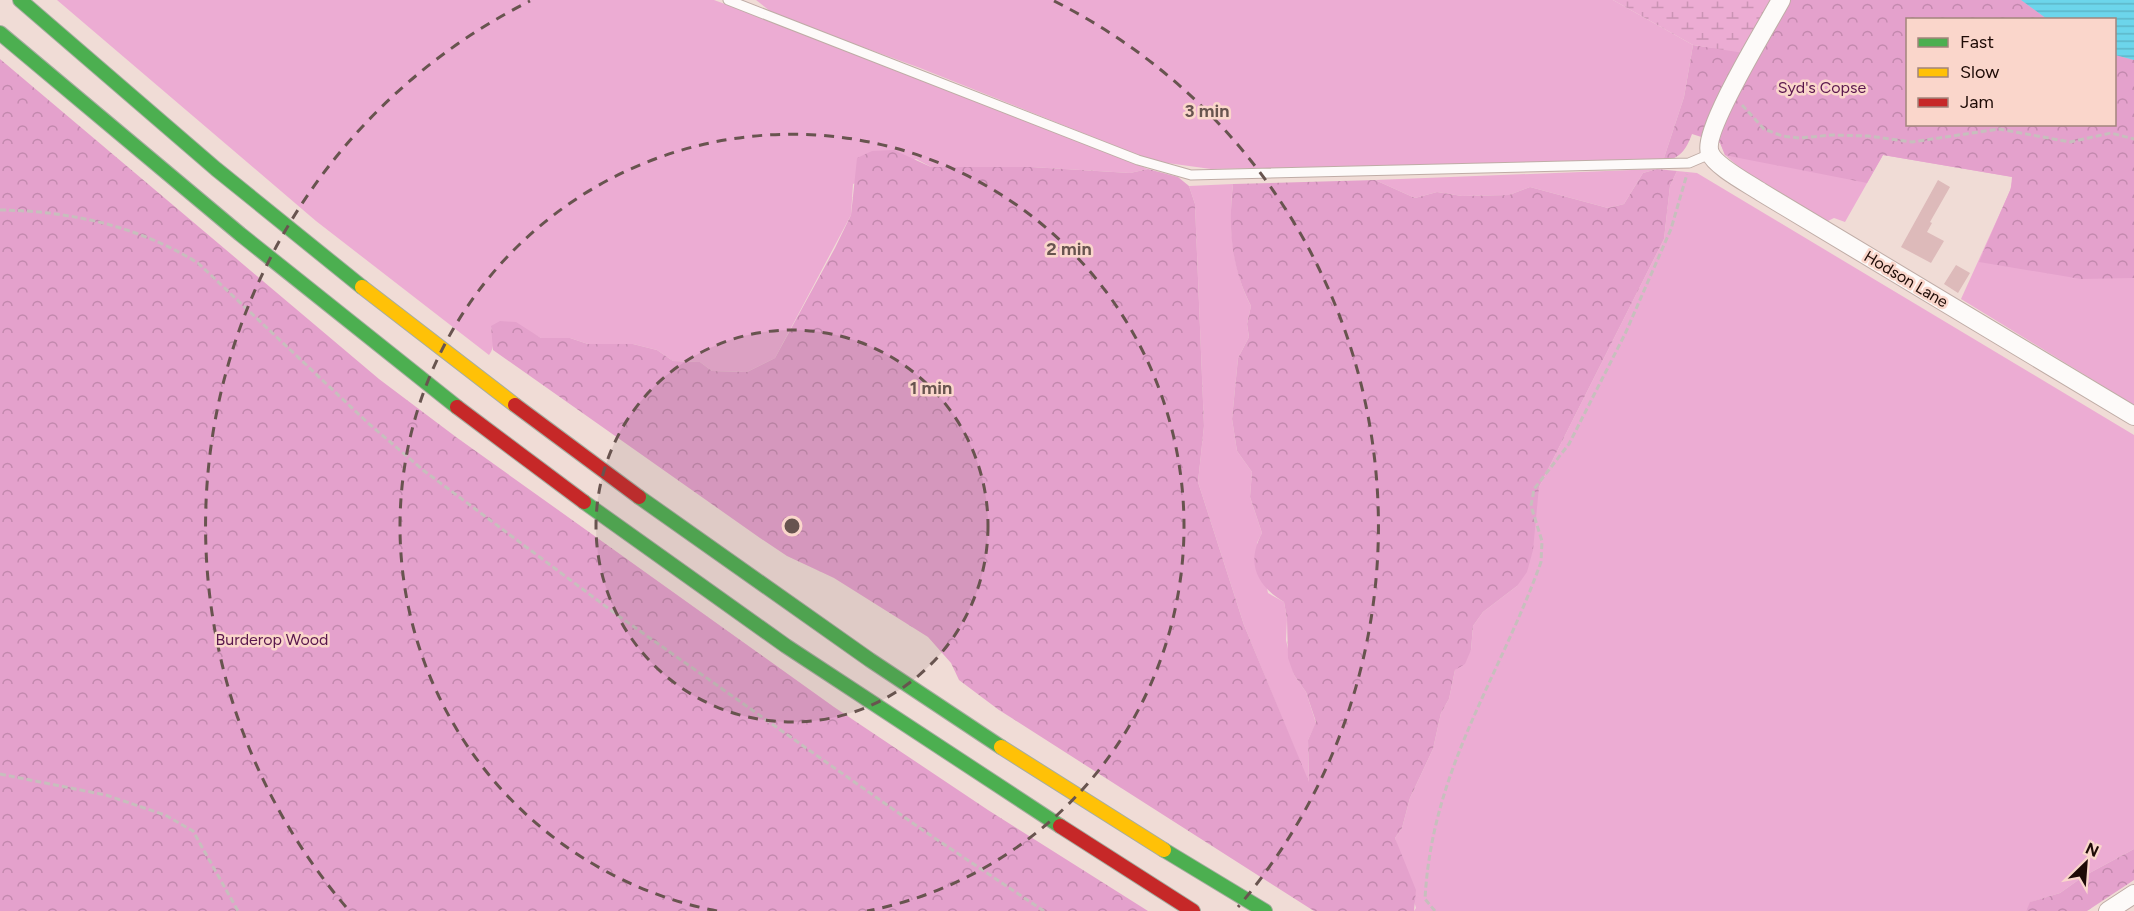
<svg xmlns="http://www.w3.org/2000/svg" width="2134" height="911" viewBox="0 0 2134 911" font-family="Figtree,sans-serif">
  <style>
    .green { fill: #ecacd3; fill-rule: evenodd }
    .forest { fill: url(#forest-crowns) }
    .wetland { fill: url(#wetland-marsh) }
    .water { fill: url(#water-rules) }
    .building { fill: #ddbaba }
    .lines { fill: none; stroke-linecap: round; stroke-linejoin: round }
    .lane-casing { stroke: #bfaca6; stroke-width: 11 }
    .street-casing { stroke: #bfaca6; stroke-width: 20 }
    .fast-casing { stroke: #a5ada0; stroke-width: 16 }
    .slow-casing { stroke: #a5ada0; stroke-width: 16 }
    .jam-casing { stroke: #a5ada0; stroke-width: 16 }
    .path { stroke: #c7bfbd; stroke-width: 3; stroke-dasharray: 6 3; stroke-linecap: butt }
    .lane { stroke: #fdfaf9; stroke-width: 9 }
    .street { stroke: #fdfaf9; stroke-width: 18 }
    .fast { stroke: #4caf50; stroke-width: 14 }
    .slow { stroke: #ffc107; stroke-width: 14 }
    .jam { stroke: #c62828; stroke-width: 14 }
    .ring { fill: none; stroke: #68544f; stroke-width: 3; stroke-dasharray: 10 8 }
    .labels { text-anchor: middle; dominant-baseline: central; stroke-width: 5; stroke-linejoin: round; paint-order: stroke }
    .park-label { font-size: 16px; fill: #5a174d; stroke: #fad6cb }
    .street-label { font-size: 16px; fill: #1e0b06; stroke: #fad6cb }
    .centre { fill: #68544f; stroke: #fad6cb; stroke-width: 3 }
    .ring-label { font-size: 18px; text-anchor: middle; font-weight: bold; fill: #68544f; stroke: #fad6cb; stroke-width: 5; stroke-linejoin: round; paint-order: stroke }
  </style>
  <defs>
    <pattern id="forest-crowns" width="20" height="18" patternUnits="userSpaceOnUse" patternTransform="scale(1.5)"><rect width="20" height="18" fill="#e4a1cc"/><path d="M2 6a3 3 0 1 1 6 0M12 15a3 3 0 1 1 6 0" fill="none" stroke="#c389ae"/></pattern>
    <pattern id="wetland-marsh" width="20" height="14" patternUnits="userSpaceOnUse" patternTransform="scale(1.5)"><rect width="20" height="14" fill="#ecacd3"/><path d="M1 5h8M5 5V1M11 12h8M15 12V8" fill="none" stroke="#ca93b4"/></pattern>
    <pattern id="water-rules" width="6" height="5" patternUnits="userSpaceOnUse" patternTransform="scale(1.5)"><rect width="6" height="5" fill="#6cd5eb"/><path d="M0 2.5h6" fill="none" stroke="#5db6c8"/></pattern>
  </defs>
  <rect width="100%" height="100%" fill="#f0dcd6"/>
  <!-- green -->
  <path class="green" d="M57,0h657l154,57 280,112 -18,4 -99,-6h-100l-15,-8 -63,25 -2,31 -76,143 -28,14 -35,-1 -12,-9 -27,-1 -16,-11 -24,-6h-45l-18,-6h-29l-11,-6 -39,-5c2,10 5,19 -2,28l-173,-134z
    M756,0h857l80,45 -9,52 -21,64 -452,8 -51,-7 -27,-9 -213,-85 -145,-53z
    M1785,0h349v405l-173,-106 49,-108 3,-14 -130,-22 -38,67 -11,-4 -8,4 -86,-54 -15,-13 -5,-13zM1908,20h206v104h-206z
    M1657,169l-14,4 -19,31 -16,4 -78,-21 -21,8 -47,1 -25,-4 -22,6 -40,-18z
    M1677,171l20,2 437,262v414l-50,27 -24,17 -29,9 -5,9h-612l2,-3 -21,-70 7,-10 8,-30 23,-49 8,-36 8,-14 6,-29 16,-20 2,-24 10,-14 34,-26 22,-99 125,-248 6,-53z
    M1233,184c-5,40 -1,86 18,122l-4,18 2,13 -11,21 -6,61 5,32 15,21 -2,25 12,36 -5,10 11,50 16,9 3,17 -1,21 8,35 12,17 10,31 -8,17 1,44 -65,-159 -46,-143 6,-56 -9,-222 -6,-18z"/>
  <!-- forest -->
  <path class="forest" d="M1771,0h250l26,19 -139,1v104h206l1,-69 19,5v218l-53,1 -102,-17 32,-74 1,-11 -129,-22 -16,28 -128,-25 -14,-3 -5,-12 -28,-9c-6,16 -12,25 -29,27l21,-64 9,-52 51,7z
    M0,59l379,320 77,58 378,270 154,103 160,101h-1148z
    M894,150l37,17h100l99,6 18,-4 30,8 11,9 6,18 9,222 -6,56 46,143 65,157 -1,-42 8,-18 -10,-30 -12,-17 -6,-17 -1,-39 -3,-17c-28,-17 -38,-39 -22,-69l-12,-36 2,-25 -15,-21 -5,-32 6,-61 11,-21 -2,-13 4,-18c-20,-39 -23,-78 -18,-122l142,-4 40,18 22,-6 25,4 47,-1 21,-8 78,21 16,-4 19,-31 14,-4 20,2 -7,15 -6,53 -125,248 -6,63 -6,22 -10,14 -34,26 -10,14 -2,24 -6,14 -10,6 -6,29 -8,14 -8,36 -23,49 -8,30 -7,10 21,52 -2,21h-100l-315,-201 -40,-30 -8,-17 -23,-26 -94,-59 -47,-22 -27,-18 -267,-188 -2,-24 9,-5 16,1 25,16h29l18,6h45l24,6 16,11 27,1 12,9 35,1 28,-14 60,-110 16,-33 6,-57 15,-7z
    M2134,849v31l-47,31h-61l4,-9 30,-9 24,-17z"/>
  <!-- wetland -->
  <path class="wetland" d="M1613,0h158l-27,53 -51,-8z"/>
  <!-- water -->
  <path class="water" d="M2021,0h113v60l-19,-5 -1,-35 -67,-1z"/>
  <!-- building -->
  <path class="building" d="M1938,180l12,7 -20,35 2,1 -5,9 17,9 -13,22 -30,-16z
    M1956,265l14,8 -12,20 -14,-9z"/>
  <g class="lines">
    <!-- lane casing -->
    <g class="lane-casing">
      <path id="lane" d="M728,0l410,160 53,15 498,-12 21,-9"/>
    </g>
    <!-- street casing -->
    <g class="street-casing">
      <path id="street" d="M1781,0c-13,24 -80,132 -71,153 5,13 39,31 51,39l373,224
        M2108,911l26,-17"/>
    </g>
    <!-- fast casing -->
    <g class="fast-casing">
      <path id="fast" d="M20,0l196,169 146,118
        M0,33l240,201 217,173
        M639,497l231,163 131,87
        M584,502l202,144 274,180
        M1164,850l101,61"/>
    </g>
    <!-- slow casing -->
    <g class="slow-casing">
      <path id="slow" d="M362,287l153,118
        M1001,747l163,103"/>
    </g>
    <!-- jam casing -->
    <g class="jam-casing">
      <path id="jam" d="M515,405l124,92
        M457,407l127,95
        M1060,826l133,85"/>
    </g>
    <!-- path -->
    <path class="path" d="M1742,105l22,24 18,7 18,2 32,-3 36,1 44,6 87,-13 71,13 41,-9 23,6
      M0,210c70,1 138,16 198,53l170,160 55,47 197,147 304,214 120,80
      M0,774l106,21 59,20 28,16 45,80
      M1435,911l-10,-12c7,-130 74,-220 116,-337l1,-21 -11,-35 3,-17 35,-45 56,-110 46,-105 16,-55"/>
    <!-- lane -->
    <use href="#lane" class="lane"/>
    <!-- street -->
    <use href="#street" class="street"/>
    <!-- fast -->
    <use href="#fast" class="fast"/>
    <!-- slow -->
    <use href="#slow" class="slow"/>
    <!-- jam -->
    <use href="#jam" class="jam"/>
  </g>
  <!-- distance rings -->
  <circle cx="792" cy="526" r="196" fill="#68544f" fill-opacity=".12"/>
  <g class="ring">
    <circle cx="792" cy="526" r="196"/>
    <path d="M717 911A392 392 0 1 1 867 911"/>
    <path d="M346 907A587 587 0 0 1 530 1M1054 1A587 587 0 0 1 1238 907"/>
  </g>
  <g class="labels">
    <!-- park labels -->
    <g class="park-label">
      <text x="1822" y="87">Syd's Copse</text>
      <text x="272" y="639">Burderop Wood</text>
    </g>
    <!-- street labels -->
    <g class="street-label">
      <text transform="translate(1906 279) rotate(31)">Hodson Lane</text>
    </g>
  </g>
  <circle cx="792" cy="526" r="9" class="centre"/>
  <g class="ring-label">
    <text x="1207" y="117">3 min</text>
    <text x="1069" y="255">2 min</text>
    <text x="931" y="394">1 min</text>
  </g>
  <!-- legend -->
  <rect x="1906" y="18" width="210" height="108" fill="#fad6cb" stroke="#a2857c" stroke-width="1.5"/>
  <rect x="1918" y="38" width="30" height="9" fill="#4caf50" stroke="#a2857c" stroke-width="1.5"/>
  <text x="1960" y="48" font-size="18" fill="#1e0b06">Fast</text>
  <rect x="1918" y="68" width="30" height="9" fill="#ffc107" stroke="#a2857c" stroke-width="1.5"/>
  <text x="1960" y="78" font-size="18" fill="#1e0b06">Slow</text>
  <rect x="1918" y="98" width="30" height="9" fill="#c62828" stroke="#a2857c" stroke-width="1.5"/>
  <text x="1960" y="108" font-size="18" fill="#1e0b06">Jam</text>
  <!-- north arrow -->
  <g transform="translate(2086 863) rotate(25)" stroke="#fad6cb" stroke-width="4.5" paint-order="stroke">
  <path d="M0-4.5L10 22L0 15L-10 22Z" fill="#1e0b06"/>
  <text y="-9" font-size="16" font-weight="bold" text-anchor="middle" fill="#1e0b06">N</text>
  </g>
</svg>
